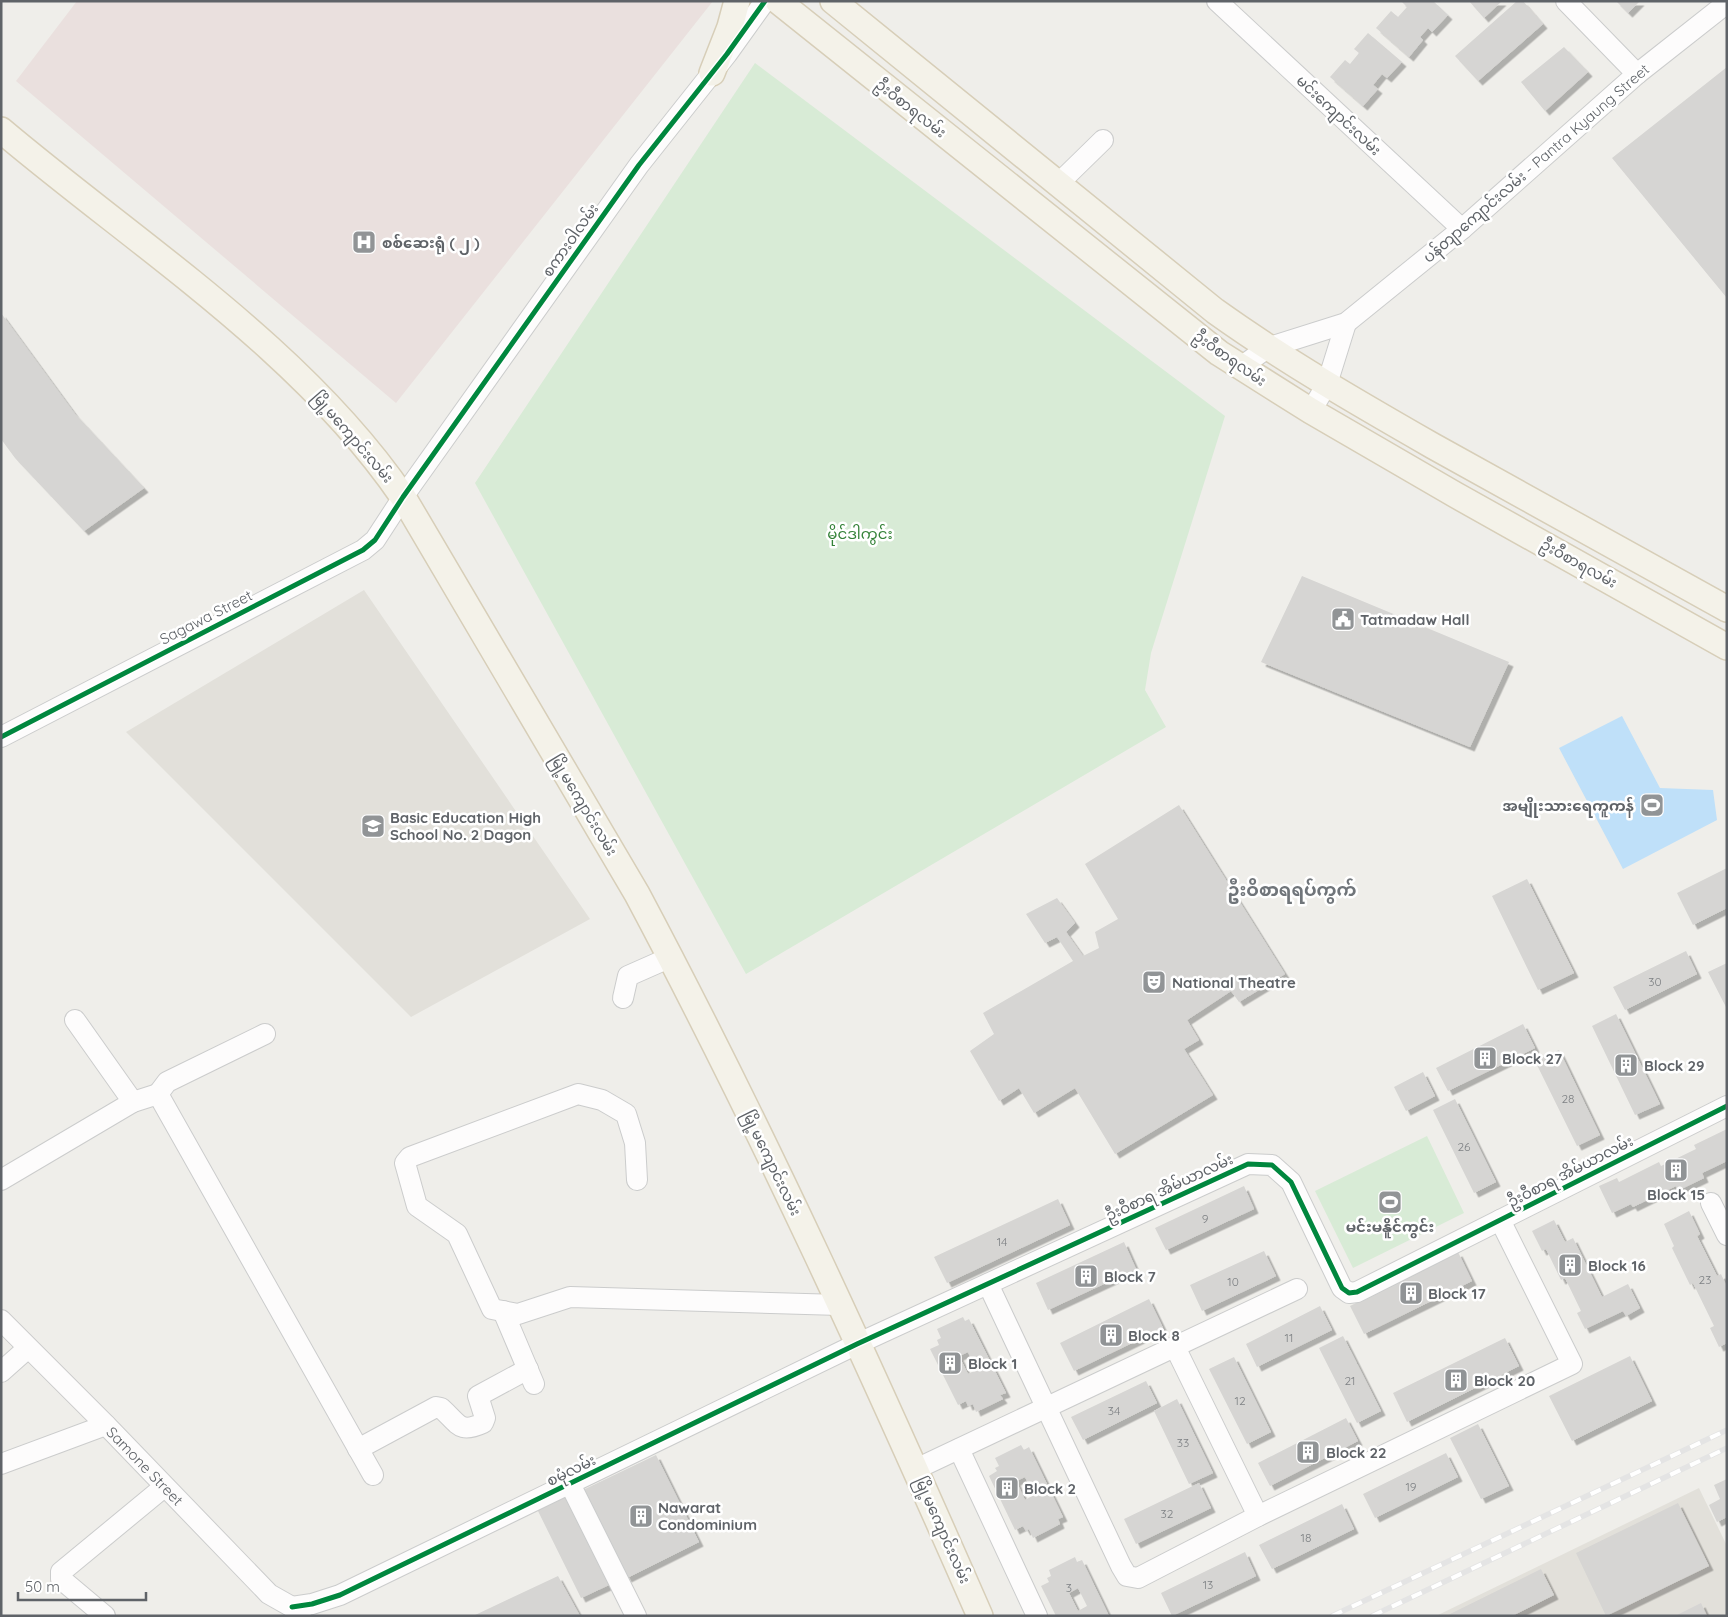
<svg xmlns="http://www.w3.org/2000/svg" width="1728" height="1617" viewBox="0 0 1728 1617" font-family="Quicksand,'Noto Sans Myanmar',sans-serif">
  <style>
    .education { fill: #e2e0da }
    .medical { fill: #eae0de }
    .green { fill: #d8ebd6 }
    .water { fill: #bfe0f9 }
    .building { fill: #d6d5d3; fill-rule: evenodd; filter: url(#shadow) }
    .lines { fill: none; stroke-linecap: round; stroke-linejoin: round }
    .minor-casing { stroke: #cbcccc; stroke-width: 22 }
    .major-casing { stroke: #d7ceb8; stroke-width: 28 }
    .minor { stroke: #fdfcfc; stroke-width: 20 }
    .major { stroke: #f4f2e9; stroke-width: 25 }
    .rail-casing { stroke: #e4e4e4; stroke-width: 5.5 }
    .rail { stroke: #fff; stroke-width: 4; stroke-dasharray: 11; stroke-linecap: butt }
    .cycleway-casing { stroke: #fff; stroke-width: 8 }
    .cycleway { stroke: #00873e; stroke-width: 5 }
    .labels { text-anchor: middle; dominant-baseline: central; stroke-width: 5; stroke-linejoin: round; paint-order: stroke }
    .number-label { font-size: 12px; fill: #7e8184 }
    .street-label { font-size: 15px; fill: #5f6368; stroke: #fff }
    .poi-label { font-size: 15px; font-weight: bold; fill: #5f6368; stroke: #fff; text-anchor: start }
    .park-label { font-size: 15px; fill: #348238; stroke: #fff }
    .quarter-label { font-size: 18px; font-weight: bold; fill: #70757a; stroke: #fff }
  </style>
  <defs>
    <filter id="shadow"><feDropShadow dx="4.5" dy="4.5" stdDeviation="0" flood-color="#0004"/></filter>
  </defs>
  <rect width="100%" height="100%" fill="#efeeea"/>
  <!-- education -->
  <path class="education" d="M364,590l226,329 -179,98 -285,-285z
    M1699,1488l28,58v70h-291z"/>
  <!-- medical -->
  <path class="medical" d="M77,1h636l-317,402 -380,-322z"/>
  <!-- green -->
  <path class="green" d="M755,63l470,353 -74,237 -6,37 21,37 -420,247 -271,-491z
    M1427,1136l37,77 -111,55 -38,-77z"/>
  <!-- water -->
  <path class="water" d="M1622,716l38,72 53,2 4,30 -94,49 -64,-121z"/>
  <!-- building -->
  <path class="building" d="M1401,1h32l15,14 -16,17 -4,-4 -8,9 3,3 -14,17 -33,-29 15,-17 7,6 9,-10z
    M1469,1h33l-18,17z
    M1517,1h6l20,23 -65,57 -23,-25z
    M1616,1h24l-12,12z
    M1368,33l34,29 -15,16 -5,-4 -9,11 5,4 -15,17 -33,-29 15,-17 5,4 9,-11 -5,-4z
    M1564,47l24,25 -43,39 -24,-29z
    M1727,67l-1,95 1,136 -115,-140z
    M1,313l74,101 69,74 -60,43 -69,-73 -14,-19z
    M1302,576l207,86 -39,85 -209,-85z
    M1179,805l106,169 -46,28 -8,-11 -44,29 12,20 -15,9 29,46 -98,59 -40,-66 -41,25 -15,-25 -20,13 -29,-50 24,-17 -11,-21 90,-52 -16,-24 -12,6 -19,-29 31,-16 18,25 -9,9 17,24 16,-8 -4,-16 23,-13 -33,-55z
    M1727,868v40l-34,17 -16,-32z
    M1527,879l47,94 -36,17 -46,-94z
    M1686,951l11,23 -72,36 -12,-23z
    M1727,963v46l-19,-37z
    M1616,1014l44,90 -25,11 -43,-89z
    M1523,1024l12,24 -87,43 -12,-23z
    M1559,1050l41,85 -23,11 -42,-85z
    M1423,1072l12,24 -29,15 -12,-24z
    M1455,1099l41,83 -22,11 -41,-83z
    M1727,1129v32l-25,12 2,5 -27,13 -1,-5 -43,21 -2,-3 -19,9 -13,-27 18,-8 2,4 40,-20 2,4 35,-17 -2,-4z
    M1244,1186l10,23 -88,41 -11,-22z
    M1058,1199l12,26 -123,58 -13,-26z
    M1689,1211l11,23 -3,2 20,40 4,-2 6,13v56l-8,4 -9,-19 4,-2 -21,-43 -3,2 -18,-37 2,-2 -10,-22z
    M1554,1220l11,22 8,-4 29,59 26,-13 12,24 -14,8 -3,-5 -38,18 -8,-16 4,-2 -16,-33 -4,2 -15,-31 -4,2 -10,-20z
    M1124,1242l12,27 -88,41 -12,-27z
    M1264,1251l12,25 -74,35 -12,-26z
    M1458,1252l14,29 -108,53 -14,-28z
    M1149,1299l14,29 -89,43 -14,-28z
    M1320,1306l12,24 -75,37 -11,-23z
    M963,1317l2,4 4,-2 37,74 -6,2 3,4 -27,13 -3,-8 -5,2 -2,-5 -8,4 -28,-56 9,-4 -2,-5 4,-2 -4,-9zM968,1352l8,18 -8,4 -9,-18z
    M1343,1336l38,75 -24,12 -38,-75z
    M1505,1338l14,28 -112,56 -14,-29z
    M1630,1356l22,45 -80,40 -23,-45z
    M1234,1357l37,75 -24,12 -38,-75z
    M1146,1381l11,22 -74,37 -12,-23z
    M1177,1399l36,74 -24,11 -35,-73z
    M1346,1418l12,23 -88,45 -12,-23z
    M1478,1424l31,62 -28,13 -31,-61z
    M1021,1445l3,5 5,-3 34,70 -5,2 2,5 -27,14 -4,-9 -3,2 -3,-5 -8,4 -26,-54 8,-5 -2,-3 4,-2 -4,-8zM1025,1477l9,18 -9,5 -9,-19z
    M1446,1453l12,24 -83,41 -12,-24z
    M656,1455l43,87 -72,36 -44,-88z
    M1727,1479v38l-10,5 -8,-17 11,-6 -6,-14z
    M1199,1483l12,25 -75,36 -12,-25z
    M563,1493l48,91 -30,14 -45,-91z
    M1678,1503l31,63 -103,50 -30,-63z
    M1342,1504l12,25 -82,40 -13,-24z
    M1245,1552l11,24 -84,40 -11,-23z
    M1075,1557l2,5 5,-2 27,56h-53l-15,-30 8,-4 -2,-4 4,-2 -2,-6zM1078,1588l9,18 -9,5 -9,-18z
    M1541,1569l13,26 -42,21h-66z
    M558,1576l22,40h-107z
    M1701,1603l6,13h-32z"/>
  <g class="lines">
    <!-- minor casing -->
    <g class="minor-casing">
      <g id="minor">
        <path d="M1217,1l245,228"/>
        <path d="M1566,1l71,73"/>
        <path d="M1058,184l45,-44"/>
        <path d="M1241,367l26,-19 79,-25 116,-94 175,-155 90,-71"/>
        <path d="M1311,411l16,-27 19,-61"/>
        <path d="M1,737l362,-187 12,-10 28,-43 236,-332 88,-111 38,-53"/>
        <path d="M623,998l5,-22 43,-19"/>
        <path d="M75,1020l58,82 25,-8 215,381"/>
        <path d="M158,1094l9,-12 98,-48"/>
        <path d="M1,1180l132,-78"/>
        <path d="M637,1180l-2,-37 -9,-29 -24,-14 -24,-6 -168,63 -5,6 12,43 40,28 35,75 26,5 52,-17 270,8"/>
        <path d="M1711,1203l16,32"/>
        <path d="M988,1284l133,282 6,10 11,2 120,-62 314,-152 -72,-144"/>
        <path d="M503,1311l31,73"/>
        <path id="s1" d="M1,1320l105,105 163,169 23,13 9,9"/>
        <path d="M1175,1347l83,169"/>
        <path d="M1,1372l27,-24"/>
        <path d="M358,1449l78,-42 5,1c18,16 18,26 42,15l2,-5 -7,-22 50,-27"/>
        <path d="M959,1449l78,167"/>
        <path d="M1,1464l105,-39"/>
        <path d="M916,1469l381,-180"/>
        <path d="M570,1484l66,132"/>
        <path d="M292,1607l20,-3 28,-9 517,-251 391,-180 24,1 19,17 51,106 7,5 8,-1 370,-186"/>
        <path d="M105,1616l-44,-37v-7l103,-85"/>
      </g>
    </g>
    <!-- major casing -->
    <g class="major-casing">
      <path id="major" d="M778,1l441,352 92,58 143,83 273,153
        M833,1l382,310c70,50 143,92 218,135 98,55 196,109 294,163
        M712,73l18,-46 7,-26
        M1,130c135,114 301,219 402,367l234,397c125,235 236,478 343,722"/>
    </g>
    <!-- minor -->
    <use href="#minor" class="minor"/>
    <!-- major -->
    <use href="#major" class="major"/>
    <!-- rail casing -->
    <g class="rail-casing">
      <path id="rail" d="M1332,1616l395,-186
        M1372,1616l355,-168"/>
    </g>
    <!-- rail -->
    <use href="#rail" class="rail"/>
    <!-- cycleway casing -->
    <g class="cycleway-casing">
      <path id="cycleway" d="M1,737l362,-187 12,-10 28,-43 236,-332 88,-111 38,-53
        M292,1607l20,-3 28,-9 517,-251 391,-180 24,1 19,17 51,106 7,5 8,-1 370,-186"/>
    </g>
    <!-- cycleway -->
    <use href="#cycleway" class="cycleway"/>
  </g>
  <!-- icons -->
  <defs>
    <g id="hospital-square" transform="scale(1.25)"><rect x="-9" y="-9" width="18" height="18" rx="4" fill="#919496" stroke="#fff"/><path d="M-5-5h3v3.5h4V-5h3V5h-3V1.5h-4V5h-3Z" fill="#fff"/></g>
    <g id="civic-square" transform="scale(1.25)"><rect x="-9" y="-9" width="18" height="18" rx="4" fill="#919496" stroke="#fff"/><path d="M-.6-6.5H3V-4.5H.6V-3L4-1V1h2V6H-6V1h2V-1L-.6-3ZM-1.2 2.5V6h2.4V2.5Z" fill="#fff"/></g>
    <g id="stadium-square" transform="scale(1.25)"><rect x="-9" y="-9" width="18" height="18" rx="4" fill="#919496" stroke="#fff"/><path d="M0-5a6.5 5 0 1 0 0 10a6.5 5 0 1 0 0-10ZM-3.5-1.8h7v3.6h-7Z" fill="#fff"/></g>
    <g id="school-square" transform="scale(1.25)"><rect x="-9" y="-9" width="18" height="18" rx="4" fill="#919496" stroke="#fff"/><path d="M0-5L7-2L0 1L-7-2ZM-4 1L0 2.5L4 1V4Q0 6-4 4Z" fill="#fff"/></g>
    <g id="theatre-square" transform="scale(1.25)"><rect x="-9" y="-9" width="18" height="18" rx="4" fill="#919496" stroke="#fff"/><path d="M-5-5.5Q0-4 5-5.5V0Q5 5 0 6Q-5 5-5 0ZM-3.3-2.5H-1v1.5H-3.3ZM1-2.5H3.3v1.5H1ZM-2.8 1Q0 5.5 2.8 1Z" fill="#fff"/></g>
    <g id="building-square" transform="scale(1.25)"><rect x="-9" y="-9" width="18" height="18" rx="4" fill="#919496" stroke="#fff"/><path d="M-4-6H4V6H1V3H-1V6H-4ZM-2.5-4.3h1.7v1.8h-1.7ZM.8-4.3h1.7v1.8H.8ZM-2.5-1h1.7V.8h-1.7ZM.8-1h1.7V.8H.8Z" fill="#fff"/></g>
  </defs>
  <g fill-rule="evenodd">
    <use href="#hospital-square" x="364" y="242"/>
    <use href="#civic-square" x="1343" y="619"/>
    <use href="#stadium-square" x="1652" y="805"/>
    <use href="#school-square" x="373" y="826"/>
    <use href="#theatre-square" x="1154" y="982"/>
    <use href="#building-square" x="1485" y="1058"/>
    <use href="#building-square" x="1626" y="1065"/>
    <use href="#building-square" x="1676" y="1170"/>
    <use href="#stadium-square" x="1390" y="1202"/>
    <use href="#building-square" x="1570" y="1265"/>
    <use href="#building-square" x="1086" y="1276"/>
    <use href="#building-square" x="1411" y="1293"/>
    <use href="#building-square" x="1111" y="1335"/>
    <use href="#building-square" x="950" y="1363"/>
    <use href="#building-square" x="1456" y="1380"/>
    <use href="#building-square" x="1308" y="1452"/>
    <use href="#building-square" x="1007" y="1488"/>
    <use href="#building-square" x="641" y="1516"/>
  </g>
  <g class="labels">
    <!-- number labels -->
    <g class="number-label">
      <text x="1655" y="981">30</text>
      <text x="1568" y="1098">28</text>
      <text x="1464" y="1146">26</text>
      <text x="1205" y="1218">9</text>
      <text x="1002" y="1241">14</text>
      <text x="1705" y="1279">23</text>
      <text x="1233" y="1281">10</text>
      <text x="1289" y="1337">11</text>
      <text x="1350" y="1380">21</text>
      <text x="1240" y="1400">12</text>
      <text x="1114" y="1410">34</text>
      <text x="1183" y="1442">33</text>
      <text x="1411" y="1486">19</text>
      <text x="1167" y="1513">32</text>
      <text x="1306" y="1537">18</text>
      <text x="1208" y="1584">13</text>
      <text x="1069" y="1587">3</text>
    </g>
    <!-- street labels -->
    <g class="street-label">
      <text transform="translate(911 108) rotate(38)">ဦးဝီစာရလမ်း</text>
      <text transform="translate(1339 115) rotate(43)">မင်းကျောင်းလမ်း</text>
      <text transform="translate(1536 163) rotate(-41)">ပန်တျာကျောင်းလမ်း - Pantra Kyaung Street</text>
      <text transform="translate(570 240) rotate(-55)">စကားဝါလမ်း</text>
      <text transform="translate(1230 358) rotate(35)">ဦးဝီစာရလမ်း</text>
      <text transform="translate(353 437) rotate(49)">မြို့မကျောင်းလမ်း</text>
      <text transform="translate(1579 563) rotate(29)">ဦးဝီစာရလမ်း</text>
      <text transform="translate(206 617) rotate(-27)">Sagawa Street</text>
      <text transform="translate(584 805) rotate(59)">မြို့မကျောင်းလမ်း</text>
      <text transform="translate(772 1163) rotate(64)">မြို့မကျောင်းလမ်း</text>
      <text transform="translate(1570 1171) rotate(-27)">ဦးဝီစာရ အိမ်ယာလမ်း</text>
      <text transform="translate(1169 1187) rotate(-25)">ဦးဝီစာရ အိမ်ယာလမ်း</text>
      <text stroke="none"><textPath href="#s1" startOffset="205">Samone Street</textPath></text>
      <text transform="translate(571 1470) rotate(-26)">စမုံလမ်း</text>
      <text transform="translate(943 1530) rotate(66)">မြို့မကျောင်းလမ်း</text>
    </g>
    <!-- poi labels -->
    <g class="poi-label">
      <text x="382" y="242">စစ်ဆေးရုံ ( ၂ )</text>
      <text x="1360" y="619">Tatmadaw Hall</text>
      <text x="1634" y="805" text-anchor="end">အမျိုးသားရေကူကန်</text>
      <text x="390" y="817">Basic Education High<tspan x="390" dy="17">School No. 2 Dagon</tspan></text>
      <text x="1172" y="982">National Theatre</text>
      <text x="1502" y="1058">Block 27</text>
      <text x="1644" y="1065">Block 29</text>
      <text x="1676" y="1194" text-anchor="middle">Block 15</text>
      <text x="1390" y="1226" text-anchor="middle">မင်းမနိူင်ကွင်း</text>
      <text x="1588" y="1265">Block 16</text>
      <text x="1104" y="1276">Block 7</text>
      <text x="1428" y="1293">Block 17</text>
      <text x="1128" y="1335">Block 8</text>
      <text x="968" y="1363">Block 1</text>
      <text x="1474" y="1380">Block 20</text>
      <text x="1326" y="1452">Block 22</text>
      <text x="1024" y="1488">Block 2</text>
      <text x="658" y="1507">Nawarat<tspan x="658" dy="17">Condominium</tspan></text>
    </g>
    <!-- park labels -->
    <g class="park-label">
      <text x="860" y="533">မိုင်ဒါကွင်း</text>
    </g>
    <!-- quarter labels -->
    <g class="quarter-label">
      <text x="1292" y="889">ဦးဝိစာရရပ်ကွက်</text>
    </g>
  </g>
  <!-- border -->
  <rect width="1728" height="1617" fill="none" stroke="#5f6368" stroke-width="5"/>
  <!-- scale -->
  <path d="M18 1592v8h128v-8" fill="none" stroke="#5f6368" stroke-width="2.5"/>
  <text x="25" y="1592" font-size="15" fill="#5f6368" stroke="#ffffff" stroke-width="4" paint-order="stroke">50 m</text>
</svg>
